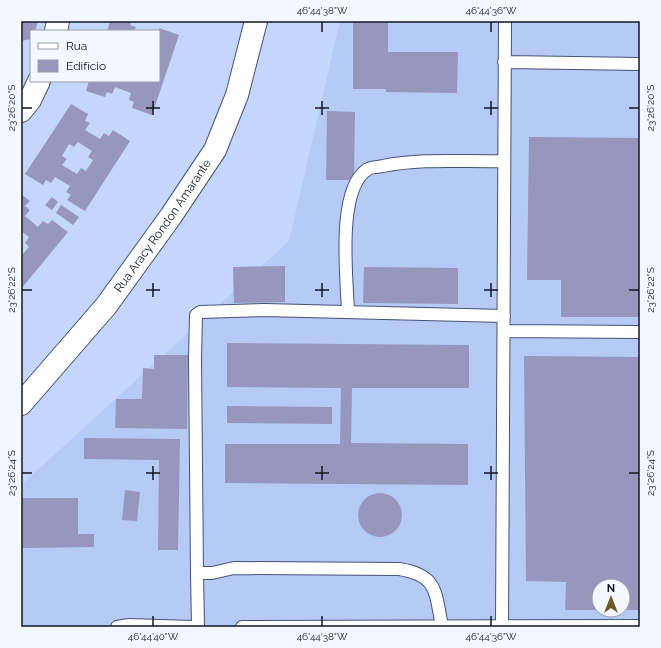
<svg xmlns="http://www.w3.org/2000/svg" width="661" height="648" viewBox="0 0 661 648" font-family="Raleway,sans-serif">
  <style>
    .built { fill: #b6caf6; fill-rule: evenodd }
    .building { fill: #9796bc; fill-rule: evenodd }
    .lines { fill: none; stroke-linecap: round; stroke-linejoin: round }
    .service-casing { stroke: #455373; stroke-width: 14 }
    .minor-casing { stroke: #455373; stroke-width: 24 }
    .service { stroke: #fff; stroke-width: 12 }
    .minor { stroke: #fff; stroke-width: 22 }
    .ticks { fill: none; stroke: #111724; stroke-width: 1.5 }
    .labels { text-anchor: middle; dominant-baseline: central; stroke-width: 4; stroke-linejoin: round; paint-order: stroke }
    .street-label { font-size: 12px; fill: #111724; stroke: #f3f7ff }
    .neatline { fill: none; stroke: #111724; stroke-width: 1.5 }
    .ticks-label { font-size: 10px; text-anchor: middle; fill: #111724 }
  </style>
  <rect width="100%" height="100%" fill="#c5d6fc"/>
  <!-- built -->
  <path class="built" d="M340,21h300v606h-619v-142l268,-244zM599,586h24v24h-24z"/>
  <!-- building -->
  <path class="building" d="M21,21h17l-3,10h-4v8l-10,2z
    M110,21h22l-2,4 6,2 -2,4h-27z
    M353,21h35v31h70l-1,41 -71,-1v-3h-33z
    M159,28l20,7 -27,80 -20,-7 2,-6 -5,-2 2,-7 -16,-6 -3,7 -5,-2 -2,5 -19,-6 3,-10h70z
    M71,104l17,10 -3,7 5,2 -5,7 15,9 4,-6 5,3 4,-6 17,11 -45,70 -18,-11 4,-5 -5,-3 4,-6 -15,-9 -4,6 -5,-3 -3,5 -18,-11zM78,142l14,9 -4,6 5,3 -7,11 -5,-3 -4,6 -15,-9 5,-6 -5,-3 7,-12 5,3z
    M327,111l28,1 -1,68h-28z
    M529,137l111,1v179h-79v-37h-34z
    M21,194l9,7 -5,5 5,4 -5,6 13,11 5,-6 5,3 4,-4 16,12 -47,57v-33l8,-9 -4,-4 4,-6 -8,-6z
    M52,197l6,5 -6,8 -7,-5z
    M61,205l18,12 -6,8 -17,-12z
    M285,266v36l-51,1 -1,-36z
    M364,267l94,1v36l-95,-1z
    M227,343l242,2v43h-117l-1,55 117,1v41l-243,-2v-39h115l1,-56 -114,-1z
    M154,355h34l-1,74 -72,-1 1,-29h26l1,-31 11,1z
    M524,356l116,1v253h-17v-24h-24v24h-34l1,-28 -40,-1z
    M227,406l105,1v17l-105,-1z
    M84,438l96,1 -2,111h-20l1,-90 -75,-1z
    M125,490l15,2 -3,29 -15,-1z
    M358 515a22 22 0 1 1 44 0a22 22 0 1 1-44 0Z
    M21,498h57v36h16v13l-73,1z"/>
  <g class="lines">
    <!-- service casing -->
    <g class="service-casing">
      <path id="service" d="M504,62l136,2
        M348,312c-1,-33 -12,-124 20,-143 3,-2 11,-2 15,-3 39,-8 81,-4 121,-5
        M504,331l136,1
        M197,573l-2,-214 1,-44 4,-3 65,-2 239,6
        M117,627l12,-2 63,2
        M198,627l-1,-54h15l22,-5 165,1c39,6 36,23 43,57
        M242,627l398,-1
        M502,627l3,-606"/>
    </g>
    <!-- minor casing -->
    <g class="minor-casing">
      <g id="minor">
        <path d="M56,31l2,-10"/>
        <path d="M21,111l9,-11 9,-19"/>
        <path id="s1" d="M21,404l85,-98 65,-90 44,-66 22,-55 19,-74"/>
      </g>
    </g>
    <!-- service -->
    <use href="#service" class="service"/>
    <!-- minor -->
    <use href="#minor" class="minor"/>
  </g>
  <!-- ticks -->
  <path class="ticks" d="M322,22v10M491,22v10M153,101v14M322,101v14M491,101v14M22,108h10M146,108h14M315,108h14M484,108h14M629,108h10M153,283v14M322,283v14M491,283v14M22,290h10M146,290h14M315,290h14M484,290h14M629,290h10M153,466v14M322,466v14M491,466v14M22,473h10M146,473h14M315,473h14M484,473h14M629,473h10M153,616v10M322,616v10M491,616v10"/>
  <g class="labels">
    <!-- street labels -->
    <g class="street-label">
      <text stroke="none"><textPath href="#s1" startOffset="228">Rua Aracy Rondon Amarante</textPath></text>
    </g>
  </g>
  <!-- border -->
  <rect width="661" height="648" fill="none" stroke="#f3f7ff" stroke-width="44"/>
  <!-- legend -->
  <rect x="30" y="30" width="130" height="52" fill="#f3f7ff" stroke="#999da7"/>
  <rect x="38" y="43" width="20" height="6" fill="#ffffff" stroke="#999da7"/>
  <text x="66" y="50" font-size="12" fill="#111724">Rua</text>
  <rect x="38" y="60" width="20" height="12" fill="#9796bc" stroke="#999da7"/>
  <text x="66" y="70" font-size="12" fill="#111724">Edifício</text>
  <!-- north arrow -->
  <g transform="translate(611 598)"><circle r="19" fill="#f3f7ff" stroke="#999da7"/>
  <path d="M0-3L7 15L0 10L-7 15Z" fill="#6d5827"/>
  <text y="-6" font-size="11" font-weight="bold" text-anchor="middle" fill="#111724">N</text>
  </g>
  <rect x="22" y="22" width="617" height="604" class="neatline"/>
  <g class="ticks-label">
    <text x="322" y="14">46°44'38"W</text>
    <text x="491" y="14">46°44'36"W</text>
    <text transform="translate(11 108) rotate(-90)" y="4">23°26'20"S</text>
    <text transform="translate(650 108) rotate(-90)" y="4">23°26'20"S</text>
    <text transform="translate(11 290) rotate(-90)" y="4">23°26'22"S</text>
    <text transform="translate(650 290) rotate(-90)" y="4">23°26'22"S</text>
    <text transform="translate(11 473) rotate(-90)" y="4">23°26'24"S</text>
    <text transform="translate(650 473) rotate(-90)" y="4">23°26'24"S</text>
    <text x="153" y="640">46°44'40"W</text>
    <text x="322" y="640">46°44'38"W</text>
    <text x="491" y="640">46°44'36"W</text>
  </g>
</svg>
